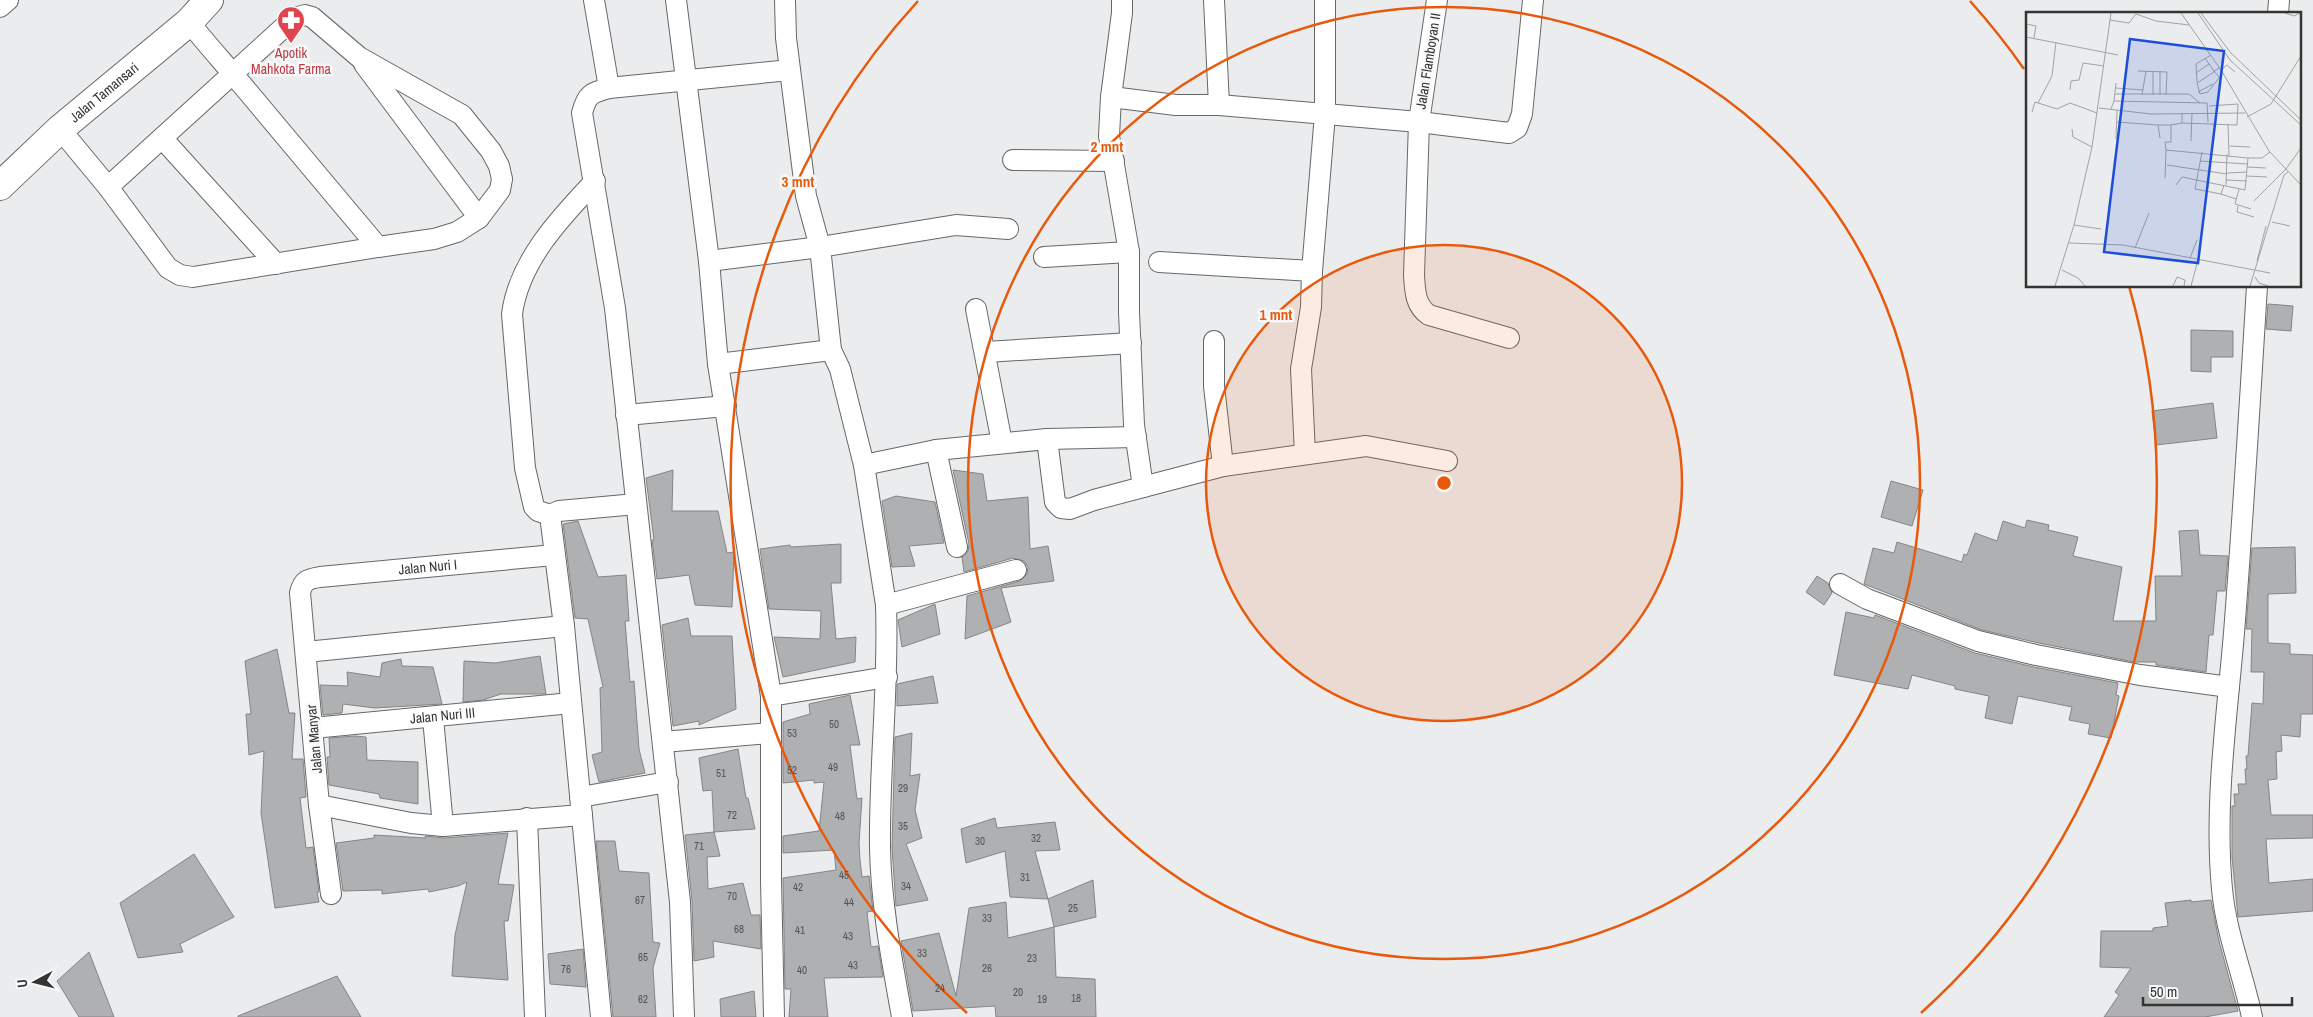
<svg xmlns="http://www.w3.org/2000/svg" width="2313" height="1017" viewBox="0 0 2313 1017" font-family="'Archivo Narrow',sans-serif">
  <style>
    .building { fill: #afb0b1; stroke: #848586 }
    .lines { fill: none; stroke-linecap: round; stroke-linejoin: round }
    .minor-casing { stroke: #666768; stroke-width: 22 }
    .secondary-casing { stroke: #666768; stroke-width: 30 }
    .minor { stroke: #fff; stroke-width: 20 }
    .secondary { stroke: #fff; stroke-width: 28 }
    .ring { fill: none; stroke: #e8590c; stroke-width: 2.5 }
    .labels { text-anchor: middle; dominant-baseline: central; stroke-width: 5; stroke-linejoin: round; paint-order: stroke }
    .number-label { font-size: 11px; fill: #535354 }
    .health-label { font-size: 14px; fill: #be3a42; stroke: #f8f9fb }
    .street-label { font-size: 14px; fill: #343435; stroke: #f8f9fb }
    .inset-road { fill: none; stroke: #a2a2a3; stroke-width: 1 }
    .view { fill: #1d4ed8; fill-opacity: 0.15; stroke: #1d4ed8; stroke-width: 2.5 }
    .inset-edge { fill: none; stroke: #343435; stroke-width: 2.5 }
    .centre { fill: #e8590c; stroke: #f8f9fb; stroke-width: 2.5 }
    .ring-label { font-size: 15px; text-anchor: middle; font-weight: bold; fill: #e8590c; stroke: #f8f9fb; stroke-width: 5; stroke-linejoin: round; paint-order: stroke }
  </style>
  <rect width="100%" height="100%" fill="#ebeced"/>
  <!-- building -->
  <path class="building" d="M2268,304l25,2 -2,25 -25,-2z
    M2191,330l42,1v26h-22v15l-20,-1z
    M2213,403l4,35 -61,7 -4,-34z
    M673,470l-1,41h46l9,42 7,-1 -2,55 -37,-2 -6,-30 -32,4 -5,-39h2l-8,-62z
    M953,470l30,4 4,27 41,-4 2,52 18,-3 6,35 -53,7 10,34 -46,17 2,-43 53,-15 7,-7 1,-7 -4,-6 -11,-3 -49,14 -2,-15 6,-6 1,-7z
    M1891,481l32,9 -11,36 -31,-9z
    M896,496l39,6 9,41 -35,3 6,20 -23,1 -10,-66z
    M2027,520l22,5 -1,5 30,7 -5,19 49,11 -9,54h43l-1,-45h27l-3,-45 19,-1 2,25 28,1 -3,35h-8l-4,44h-4l-3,37 -50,-7v-3h-22l-95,-19 -57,-13 -118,-46 9,-36 21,5 3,-11 65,20 2,-8 3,1 8,-22 22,8 6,-20 22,7z
    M578,521l20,56 28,-2 3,46h-4l5,61 4,-1 5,68 6,24 -46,9 -7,-27 10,-3 -2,-64 3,-1 -15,-68 -13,-1 -12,-94z
    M841,544v39h-10l5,56 20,-2 -1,25 -72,15 -9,-40 46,2 1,-28 -52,-2 -9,-60 30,-4 1,2z
    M2295,547l1,46 -28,1v49l22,1v10l23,1v59h-12l-1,23 -19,-2 1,16 -6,1 1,27 -9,1 3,35h42v23l-47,1 3,44 44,-4v32l-75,6 -6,-60v-51h3l-1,-12h5l-1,-10h8l-1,-15h2l-1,-13h2l4,-53 11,1 1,-32h-13l1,-43h-6l6,-81z
    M1817,576l11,7 4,10 -8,12 -18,-13z
    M935,604l5,30 -38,13 -4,-27z
    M1846,612l28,6 1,-3 100,38 59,14 84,16 -2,12 3,1 -8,42 -23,-4 2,-10 -21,-4 3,-13 -54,-11 -6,28 -27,-6 4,-22 -34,-7v-3l-43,-11 -4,14 -74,-14z
    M688,618l3,18h41l4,73 -37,16v-4l-26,5 -11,-101z
    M277,649l12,64h6l-3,46h11l3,38 -6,1 6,50 7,-1 6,45h-2l2,10 -44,6 -14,-95 3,-62 -15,4 -3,-41h5l-6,-53z
    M540,656l6,38h-45l-18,6 -20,2 1,-41 31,2z
    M401,659l1,7 31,1 9,37 -67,4 -32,-4 -1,9 -19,2 -3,-30 28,1 -1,-14 33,5 2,-14z
    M933,676l5,27 -41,3v-22z
    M850,695l10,50h-10l7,54 5,-1 -3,45 1,17 2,17 7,-1 4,35 -6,1 4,35 7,-1 5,31 -59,1 4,39h-39l2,-28h-6l-2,-111 53,-8 -2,-20 -51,3v-17l36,-5 5,-49 -10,1v-3l-31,3v-61l27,-8 -1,-10z
    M912,733l-2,43 10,-2 -5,36 7,28 -16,6 22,56 -32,6 -4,-58 3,-111z
    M355,736l11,1 1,23 51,2v42l-38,-6 -1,-4 -50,-9 -2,-28h3l-1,-19z
    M738,749l8,49h2l7,31 -41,3 -2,-42 -9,1 -4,-33z
    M995,818l2,10 58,-6 5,28 -25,1 13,48 -38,-2 -5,-46 -39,12 -5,-34z
    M714,832l6,24 -13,1 1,32 35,-6 8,32h9l1,34 -48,-8 1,16 -20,4 -2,-60 -7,-66z
    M508,833l-10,51 16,1 -6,36h-4l4,59 -56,-4 3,-41 12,-53 -9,4 -29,6 -1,-3 -46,5v-4l-39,1 -7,-48 38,-5v-3l52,3 -1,-2 19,2z
    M596,841h19l4,30 30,2 4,69 7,1 -7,25 3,49h-43z
    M194,854l40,63 -54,27 3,8 -45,6 -18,-55z
    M1093,880l3,37 -42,10 -6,-28z
    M2191,900v2l20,-2 8,41 19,70 -33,6h-101l15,-22 -4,-3 16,-24 -31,-1 1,-36h52v-3l15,-2 -3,-23z
    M1006,902l2,36 46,-11 2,50 39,2 1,38h-100l-1,-11 -82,5 -12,-70 38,-8 17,63 13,-88z
    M583,949l3,38 -36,-3 -2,-30z
    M89,952l25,65h-35l-22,-36z
    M337,976l24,41h-123v-1z
    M754,991l2,26h-35l-1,-18z"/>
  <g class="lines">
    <!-- minor casing -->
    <g class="minor-casing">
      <g id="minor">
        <path d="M594,0l15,88"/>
        <path d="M676,0l33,261 9,103 53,332v184l3,137"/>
        <path d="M785,0l1,38 20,158 14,51 11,103"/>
        <path d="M1122,0v13l-11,84 -2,39 20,116v60l5,113 9,62 80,-21 143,-20 81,15"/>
        <path d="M1214,0l5,105"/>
        <path d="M1437,0l-18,122 -5,153c1,15 1,31 15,40l80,23"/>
        <path d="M0,7l8,-7"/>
        <path d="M2278,14l1,-14"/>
        <path d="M364,64l115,154"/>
        <path d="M1111,97l65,8h43l200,17 90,11 8,-5 5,-14 11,-114"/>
        <path d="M60,129l48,58 60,81 12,7 13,2 185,-30"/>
        <path d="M162,138l114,126"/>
        <path d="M1013,160l101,1"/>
        <path d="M595,181c-35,37 -76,80 -83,133l13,154 9,39 4,4 12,4 9,-4 77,-7"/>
        <path d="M108,187c62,-56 124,-113 186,-169l11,-3 7,2 47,40 103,58 29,36 8,15 3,13 -2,11 -21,28 -22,14 -23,7 -56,8 -140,-167c-16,-19 -33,-38 -49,-58"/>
        <path d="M1044,257l85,-5"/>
        <path d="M709,261l111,-14 136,-22 52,4"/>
        <path d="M1159,262l153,9"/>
        <path d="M976,309l26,134"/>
        <path d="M1214,341v45l9,80"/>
        <path d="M986,352l145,-9"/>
        <path d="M718,364l113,-14 9,19 24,96 72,-15 111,-11 8,63 6,6 9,1 24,-9 49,-13"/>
        <path d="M626,415l100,-9"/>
        <path d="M1047,439l89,-2"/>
        <path d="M936,450l21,97"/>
        <path d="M1305,454l-4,-85 10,-62 1,-36 13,-157v-114"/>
        <path d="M864,465l22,140 130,-35"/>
        <path d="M550,515l14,111 37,391"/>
        <path d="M1840,584l27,15 111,42 58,14 104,20 89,12"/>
        <path d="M886,605c3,81 -7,162 -6,243 1,57 12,113 22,169"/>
        <path d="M306,652l258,-26"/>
        <path d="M771,696l116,-19"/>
        <path d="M433,718l10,108"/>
        <path id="s1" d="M313,728l258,-25"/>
        <path d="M663,742l108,-9"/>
        <path d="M580,797l88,-15"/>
        <path d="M319,805l92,18 32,3 139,-11"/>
        <path d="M527,818l8,199"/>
        <path id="s2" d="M331,894l-12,-89 -19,-212c3,-13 8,-14 20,-16l234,-22"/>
        <path d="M684,1017l-4,-115 -65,-594 -33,-195c5,-19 9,-20 27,-25l181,-18"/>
        <path d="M2252,1017c-9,-43 -26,-84 -30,-128 -8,-85 5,-172 12,-256 9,-116 16,-231 23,-347"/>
      </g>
    </g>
    <!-- secondary casing -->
    <g class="secondary-casing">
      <g id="secondary">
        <path id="s3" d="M0,186l60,-57 129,-107 20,-22"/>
      </g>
    </g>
    <!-- minor -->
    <use href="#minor" class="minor"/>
    <!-- secondary -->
    <use href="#secondary" class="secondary"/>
  </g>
  <!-- distance rings -->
  <circle cx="1444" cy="483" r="238" fill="#e8590c" fill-opacity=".12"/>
  <g class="ring">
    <circle cx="1444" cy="483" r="238"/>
    <circle cx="1444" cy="483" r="476"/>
    <path d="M967 1013A713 713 0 0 1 918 1M1970 1A713 713 0 0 1 2024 69M2129 286A713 713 0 0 1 1921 1013"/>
  </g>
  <!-- icons -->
  <defs>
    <g id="pharmacy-pin" transform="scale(1.4375)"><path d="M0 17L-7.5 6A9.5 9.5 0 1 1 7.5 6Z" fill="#e0444e" stroke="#f8f9fb"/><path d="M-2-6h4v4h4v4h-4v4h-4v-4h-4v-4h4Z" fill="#fff"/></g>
  </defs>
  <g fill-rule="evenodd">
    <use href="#pharmacy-pin" x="291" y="20"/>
  </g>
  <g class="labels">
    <!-- number labels -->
    <g class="number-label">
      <text x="834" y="724">50</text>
      <text x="792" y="733">53</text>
      <text x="833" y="767">49</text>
      <text x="792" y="770">52</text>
      <text x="721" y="773">51</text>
      <text x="903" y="788">29</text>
      <text x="732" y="815">72</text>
      <text x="840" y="816">48</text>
      <text x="903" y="826">35</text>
      <text x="1036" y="838">32</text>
      <text x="980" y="841">30</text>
      <text x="699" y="846">71</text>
      <text x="844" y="875">45</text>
      <text x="1025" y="877">31</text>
      <text x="906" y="886">34</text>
      <text x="798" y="887">42</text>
      <text x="732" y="896">70</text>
      <text x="640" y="900">67</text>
      <text x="849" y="902">44</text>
      <text x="1073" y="908">25</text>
      <text x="987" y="918">33</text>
      <text x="739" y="929">68</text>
      <text x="800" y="930">41</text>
      <text x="848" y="936">43</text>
      <text x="922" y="953">33</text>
      <text x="643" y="957">65</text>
      <text x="1032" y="958">23</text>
      <text x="853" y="965">43</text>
      <text x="987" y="968">26</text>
      <text x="566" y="969">76</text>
      <text x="802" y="970">40</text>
      <text x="940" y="988">24</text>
      <text x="1018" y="992">20</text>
      <text x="1076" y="998">18</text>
      <text x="643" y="999">62</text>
      <text x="1042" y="999">19</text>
    </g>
    <!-- health labels -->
    <g class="health-label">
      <text x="291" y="53">Apotik<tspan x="291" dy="16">Mahkota Farma</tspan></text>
    </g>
    <!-- street labels -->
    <g class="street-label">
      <text transform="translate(1428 61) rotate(-81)">Jalan Flamboyan II</text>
      <text stroke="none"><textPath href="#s3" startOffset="140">Jalan Tamansari</textPath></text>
      <text stroke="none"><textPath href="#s2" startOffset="439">Jalan Nuri I</textPath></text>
      <text stroke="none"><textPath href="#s1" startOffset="130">Jalan Nuri III</textPath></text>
      <text transform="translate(314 739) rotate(-95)">Jalan Manyar</text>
    </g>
  </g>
  <!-- overview -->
  <g transform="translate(2026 12)">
    <rect width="275" height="275" fill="#ebeced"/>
    <path class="inset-road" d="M155,1l40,57 48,81 32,34M172,1l32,47 71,65M175,1l29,39 71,68M259,1l9,3 6,-3M84,8l19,3 7,-9 20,7 33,4M0,12l10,2 -2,12M0,25l92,18M179,46l4,6 5,7 5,6v1l-11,14 -8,2 -3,-11 17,-11v-1l4,-2 1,-1M195,58l6,-5 8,7M112,59l29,1 -1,23M170,61l13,-9M171,70l-1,-18 15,-9M90,76l27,2M44,78l1,-9 8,-1 4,-17 21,3M172,80l15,-8M89,82h74l11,9M116,83l4,-24M127,83v-24M134,83v-24M88,89l2,-18M12,91l14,-27 4,-34M183,94l29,-2M73,96l52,6 94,-1M85,97l3,-8 93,2 1,19M6,100l3,-10 22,7 13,-6 27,10M221,105l24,-13 30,-48M91,110l41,3M156,111l55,2 1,-21M202,112l1,32M46,117l1,8 19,10M134,126l-2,-13h13M90,127l1,-29M165,129l1,-28M204,134l20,1M140,138l-1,-8h6v-17l11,-2v-10M176,140l-7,37 26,5 3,-9M174,149l47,3M141,153l60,9M221,155l19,1M201,161l20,-1M221,164l20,1M139,166l1,-28 82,8h14l8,-6M200,168l21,1M150,173l6,-8 63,13 3,-32M200,173l1,-31M213,177l-4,15 16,5M195,182l15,5M228,189l32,-32 15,-21M212,194l-1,6 17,5M246,210l18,4M48,213l27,4M43,231l54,2 147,28M109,236l14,-35M164,246l7,-18M231,249l9,-35M36,258l16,8 7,8M229,265l4,6 9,3M29,274l19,-61 18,-78 19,-134M147,274l4,-9 8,3 -1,6M165,274l7,-26M224,274l34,-111 4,-3"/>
    <path class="view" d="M104,27l94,12 -26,212 -94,-11z"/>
    <rect width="275" height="275" class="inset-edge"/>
  </g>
  <circle cx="1444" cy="483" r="8" class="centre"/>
  <g class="ring-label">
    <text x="1107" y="152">2 mnt</text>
    <text x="798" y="187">3 mnt</text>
    <text x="1276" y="320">1 mnt</text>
  </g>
  <!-- north arrow -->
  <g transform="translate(35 982) rotate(263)" stroke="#f8f9fb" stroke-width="4" paint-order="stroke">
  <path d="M0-4L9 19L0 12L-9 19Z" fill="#343435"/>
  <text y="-8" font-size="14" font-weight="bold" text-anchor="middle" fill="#343435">U</text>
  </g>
  <!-- scale -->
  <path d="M2143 997v8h149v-8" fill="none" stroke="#343435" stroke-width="2.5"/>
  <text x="2150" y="997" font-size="15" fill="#343435" stroke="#f8f9fb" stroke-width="4" paint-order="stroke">50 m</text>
</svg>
